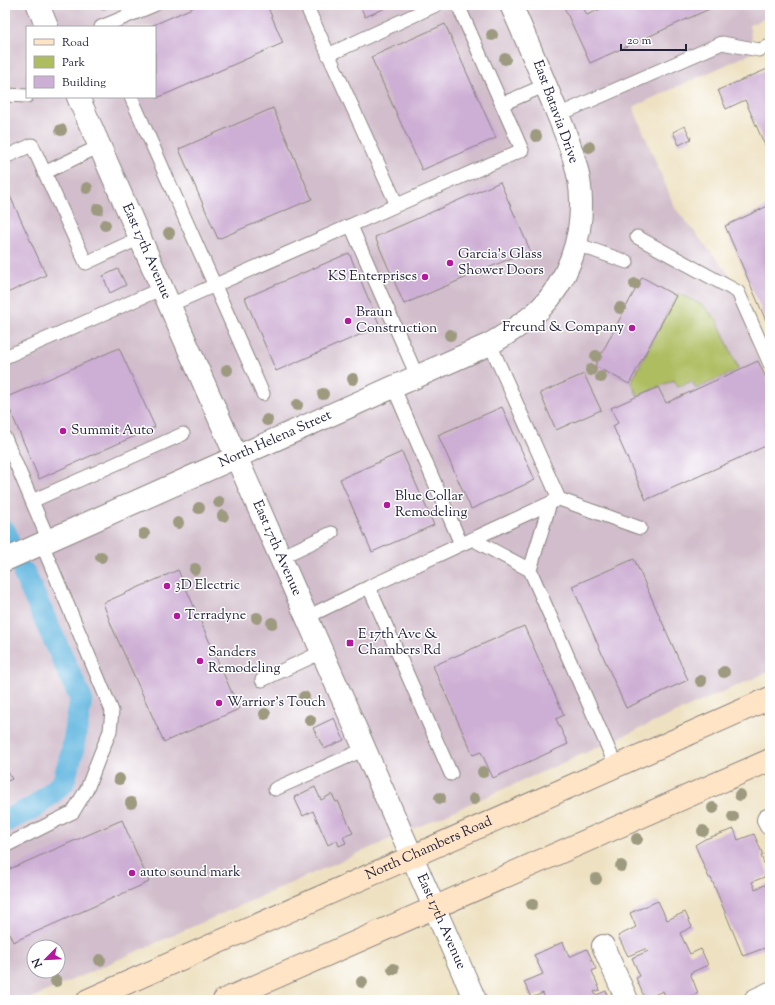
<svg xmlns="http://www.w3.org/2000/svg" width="775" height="1005" viewBox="0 0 775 1005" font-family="'Sorts Mill Goudy',serif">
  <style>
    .industrial { fill: #d1bdcb; fill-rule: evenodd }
    .green { fill: #aebd60; stroke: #68704e }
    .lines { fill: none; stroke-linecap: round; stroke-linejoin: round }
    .canal { stroke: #64b7e0; stroke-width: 23 }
    .building { fill: #cdaed4 }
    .service-casing { stroke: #88827e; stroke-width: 15 }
    .minor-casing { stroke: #88827e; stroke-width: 24 }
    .secondary-casing { stroke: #88827e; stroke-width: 24 }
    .service { stroke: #fff; stroke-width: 13 }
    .minor { stroke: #fff; stroke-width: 22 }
    .secondary { stroke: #ffe4c6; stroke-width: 22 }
    .tree { fill: #9d9a80 }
    .poi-dot { fill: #b5179e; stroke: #fff; stroke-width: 1.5 }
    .labels { text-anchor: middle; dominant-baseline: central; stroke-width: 3; stroke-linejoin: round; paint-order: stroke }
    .street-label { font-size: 14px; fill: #22223b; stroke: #fff }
    .poi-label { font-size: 14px; fill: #22223b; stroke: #fff; text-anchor: start }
  </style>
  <rect width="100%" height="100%" fill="#fff"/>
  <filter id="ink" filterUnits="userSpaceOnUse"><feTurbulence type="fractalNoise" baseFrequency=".025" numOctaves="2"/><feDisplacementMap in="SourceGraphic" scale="8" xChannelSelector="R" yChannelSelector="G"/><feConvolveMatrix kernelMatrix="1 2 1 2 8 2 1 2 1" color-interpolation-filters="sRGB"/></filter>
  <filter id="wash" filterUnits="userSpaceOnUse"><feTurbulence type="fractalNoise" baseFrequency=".012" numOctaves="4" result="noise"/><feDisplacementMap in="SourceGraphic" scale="16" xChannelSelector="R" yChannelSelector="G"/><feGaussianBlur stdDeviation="0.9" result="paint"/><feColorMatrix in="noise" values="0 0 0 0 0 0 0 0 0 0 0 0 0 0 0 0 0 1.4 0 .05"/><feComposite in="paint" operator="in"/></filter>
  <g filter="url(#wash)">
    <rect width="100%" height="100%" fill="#eee1c1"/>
    <!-- industrial -->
    <path class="industrial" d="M5,5h765v11l-21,9 5,27 -121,55 42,101 65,80 23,54 -10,4 17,38v287l-743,329h-22zM27,27h128v70h-128zM34,947h24v24h-24z"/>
    <!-- green -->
    <path class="green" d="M678,293l26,13 13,14 22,50 -43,19 -4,-8 -14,6 -4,-7 -36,16 -7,-14z"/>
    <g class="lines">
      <!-- canal -->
      <path class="canal" d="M5,532l2,6
        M5,821l30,-14 28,-24 9,-30 9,-54 -57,-126"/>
    </g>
    <g id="blocks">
      <!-- building -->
      <path class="building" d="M99,5h14l-11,5z
        M199,5h68l16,38 -126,55 -2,-4v-67h-6z
        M360,5h32l-27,12z
        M569,5h13l5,10 23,-10h108l-128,58 -26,-56z
        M445,24l51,114 -74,32 -51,-113z
        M770,68v89l-25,-57 -19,9 -8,-19z
        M273,108l39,91 -94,40 -39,-90z
        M685,126l6,13 -12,6 -6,-13z
        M500,182l30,68 -126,54 -29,-67z
        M5,185l41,90 -41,19z
        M770,205v125l-45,-104z
        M349,253l31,73 -104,45 -31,-73z
        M118,269l8,16 -16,8 -7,-17z
        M642,277l34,19 -47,88 -34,-18z
        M119,348l36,79 -116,52 -34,-81z
        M758,361l12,25v58l-124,56 -33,-74 5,-3 -7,-15 47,-21 8,16z
        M584,374l17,36 -45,20 -16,-37z
        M502,407l33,73 -64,29 -33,-74z
        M402,452l32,73 -62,27 -32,-73z
        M634,559l54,121 -62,28 -54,-122z
        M178,570l61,139 -75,33 -52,-115 -9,-24z
        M524,626l40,89 -8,4 12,25 -75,34 -12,-26 -8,3 -40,-89z
        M334,718l10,22 -20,9 -11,-21z
        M8,772l4,7 -7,3v-9z
        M315,787l6,13 11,-6 4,8 2,-1 15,32 -10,4 3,6 -7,3 -2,-6 -9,5 -15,-34 -10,5 -9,-19z
        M122,820l27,62 -136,60 -8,-18v-53z
        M734,829l4,11 16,-6 9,21 -2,1 8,19 -17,7 3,7 15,-6v63l-27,10 -32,-78h-2l-14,-33 10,-6z
        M658,901l9,19 18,-8 7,15 -12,6 10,21 11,-5 7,16 -18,8 8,20 -15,7h-16l-4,-9 -18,8 -9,-21 4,-2 -8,-18 16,-7 -1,-3 -19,8 -10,-20 18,-9 -6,-14z
        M563,942l6,15 18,-8 9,20 -4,2 8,19 -6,2 2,3 10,-4 3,9h-64l-2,-7 -12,5 -7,-16 19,-8 -9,-19z"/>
    </g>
  </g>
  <g filter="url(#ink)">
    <use href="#blocks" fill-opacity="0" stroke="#88827e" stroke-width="1"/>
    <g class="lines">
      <!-- service casing -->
      <g class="service-casing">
        <path id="service" d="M101,27l53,-22
          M328,55l108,-50
          M5,95l22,1
          M131,97l132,297
          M502,104l44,-19
          M558,115l164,-72 37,7 11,-4
          M5,157l27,-12 54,118 54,-25
          M44,173l56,-27
          M397,205l125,-55 -64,-145
          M351,226l66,150
          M637,237l101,55 32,72
          M576,244l51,18
          M170,305l227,-100 -91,-200
          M5,357l158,-69
          M393,386l68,158
          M5,438l44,103
          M559,499l81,29
          M32,501l151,-67
          M472,539l58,31 86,196
          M281,557l51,-24
          M530,570l20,-67
          M307,617l62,-30
          M262,680l60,-28
          M451,774l-82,-187 190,-88 -69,-155
          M275,789l90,-40
          M5,846l68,-34 14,-23 13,-34 10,-24 2,-20 -70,-167"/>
      </g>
      <!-- minor casing -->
      <g class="minor-casing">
        <g id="minor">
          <path d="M38,5l9,22"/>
          <path id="s1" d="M78,97l397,903"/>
          <path id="s2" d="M5,560l485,-216c17,-10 35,-21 50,-35 27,-27 42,-69 41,-108 0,-32 -15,-66 -27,-96 -14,-33 -28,-67 -43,-100"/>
          <path d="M768,820l2,4"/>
          <path d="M603,946l24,54"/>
          <path d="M755,1000l15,-7"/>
        </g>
      </g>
      <!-- secondary casing -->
      <g class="secondary-casing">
        <g id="secondary">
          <path id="s3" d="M88,1000l682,-302"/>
          <path d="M224,1000l546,-240"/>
        </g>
      </g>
      <!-- service -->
      <use href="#service" class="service"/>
      <!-- minor -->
      <use href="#minor" class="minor"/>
      <!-- secondary -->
      <use href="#secondary" class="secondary"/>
    </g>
    <!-- trees -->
    <g class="tree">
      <circle cx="492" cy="35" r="6"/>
      <circle cx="505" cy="59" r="6"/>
      <circle cx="61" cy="130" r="6"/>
      <circle cx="536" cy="136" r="6"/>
      <circle cx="589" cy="147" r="6"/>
      <circle cx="87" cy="188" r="6"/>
      <circle cx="98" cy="209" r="6"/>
      <circle cx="105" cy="225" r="6"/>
      <circle cx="169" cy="233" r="6"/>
      <circle cx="635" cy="284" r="6"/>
      <circle cx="620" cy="308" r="6"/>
      <circle cx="450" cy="335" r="6"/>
      <circle cx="596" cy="356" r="6"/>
      <circle cx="227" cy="370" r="6"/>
      <circle cx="591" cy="370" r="6"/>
      <circle cx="601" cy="377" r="6"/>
      <circle cx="353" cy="379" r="6"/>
      <circle cx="323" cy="394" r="6"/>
      <circle cx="297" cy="405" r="6"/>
      <circle cx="267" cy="420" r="6"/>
      <circle cx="219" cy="502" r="6"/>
      <circle cx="199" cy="508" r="6"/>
      <circle cx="223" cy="516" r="6"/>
      <circle cx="178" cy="523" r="6"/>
      <circle cx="144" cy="534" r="6"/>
      <circle cx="101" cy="557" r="6"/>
      <circle cx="195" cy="569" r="6"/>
      <circle cx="257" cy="618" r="6"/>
      <circle cx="272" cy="623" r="6"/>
      <circle cx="724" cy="672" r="6"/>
      <circle cx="701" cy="681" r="6"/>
      <circle cx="304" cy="697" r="6"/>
      <circle cx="265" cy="714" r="6"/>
      <circle cx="310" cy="720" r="6"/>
      <circle cx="483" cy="772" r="6"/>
      <circle cx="119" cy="779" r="6"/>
      <circle cx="740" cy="795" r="6"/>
      <circle cx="440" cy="798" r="6"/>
      <circle cx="474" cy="799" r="6"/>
      <circle cx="131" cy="803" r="6"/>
      <circle cx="713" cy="808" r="6"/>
      <circle cx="733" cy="817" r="6"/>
      <circle cx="703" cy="831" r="6"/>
      <circle cx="637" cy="839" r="6"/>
      <circle cx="621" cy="866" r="6"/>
      <circle cx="596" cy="879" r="6"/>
      <circle cx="532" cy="904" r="6"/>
      <circle cx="100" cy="960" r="6"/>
      <circle cx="393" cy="969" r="6"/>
      <circle cx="56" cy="981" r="6"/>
      <circle cx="362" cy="982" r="6"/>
    </g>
  </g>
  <!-- markers -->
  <g class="poi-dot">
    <circle cx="450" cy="263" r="4"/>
    <circle cx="425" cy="277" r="4"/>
    <circle cx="348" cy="321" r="4"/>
    <circle cx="632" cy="328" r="4"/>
    <circle cx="63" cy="431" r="4"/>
    <circle cx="387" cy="505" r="4"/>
    <circle cx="167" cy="586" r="4"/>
    <circle cx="177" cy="616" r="4"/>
    <rect x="346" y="639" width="8" height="8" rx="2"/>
    <circle cx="200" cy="661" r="4"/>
    <circle cx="219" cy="703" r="4"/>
    <circle cx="132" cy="873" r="4"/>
  </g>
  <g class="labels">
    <!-- street labels -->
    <g class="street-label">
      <text transform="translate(555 112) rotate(70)">East Batavia Drive</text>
      <text stroke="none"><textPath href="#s1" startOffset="169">East 17th Avenue</textPath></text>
      <text stroke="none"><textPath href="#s2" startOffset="296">North Helena Street</textPath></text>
      <text stroke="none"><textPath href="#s1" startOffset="493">East 17th Avenue</textPath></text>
      <text stroke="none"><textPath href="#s3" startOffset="373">North Chambers Road</textPath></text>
      <text stroke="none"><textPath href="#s1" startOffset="901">East 17th Avenue</textPath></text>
    </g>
    <!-- poi labels -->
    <g class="poi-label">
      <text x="458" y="255">Garcia's Glass<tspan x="458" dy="16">Shower Doors</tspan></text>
      <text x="417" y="277" text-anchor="end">KS Enterprises</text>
      <text x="356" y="313">Braun<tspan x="356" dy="16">Construction</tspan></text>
      <text x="624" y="328" text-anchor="end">Freund &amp; Company</text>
      <text x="71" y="431">Summit Auto</text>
      <text x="395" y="497">Blue Collar<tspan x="395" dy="16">Remodeling</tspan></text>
      <text x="175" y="586">3D Electric</text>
      <text x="185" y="616">Terradyne</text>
      <text x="358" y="635">E 17th Ave &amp;<tspan x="358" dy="16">Chambers Rd</tspan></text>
      <text x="208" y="653">Sanders<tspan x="208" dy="16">Remodeling</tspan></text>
      <text x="227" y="703">Warrior's Touch</text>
      <text x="140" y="873">auto sound mark</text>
    </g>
  </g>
  <!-- margin -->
  <rect width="775" height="1005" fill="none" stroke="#fff" stroke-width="20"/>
  <!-- legend -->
  <rect x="26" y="26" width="130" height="72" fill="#ffffff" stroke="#a7a7b1"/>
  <rect x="34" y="39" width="20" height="6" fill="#ffe4c6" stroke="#a7a7b1"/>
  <text x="62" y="46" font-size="12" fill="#22223b">Road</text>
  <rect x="34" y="56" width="20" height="12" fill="#aebd60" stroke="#a7a7b1"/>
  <text x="62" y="66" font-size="12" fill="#22223b">Park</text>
  <rect x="34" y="76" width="20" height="12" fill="#cdaed4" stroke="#a7a7b1"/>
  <text x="62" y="86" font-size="12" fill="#22223b">Building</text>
  <!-- north arrow -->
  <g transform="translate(46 959) rotate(246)"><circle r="19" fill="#ffffff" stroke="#a7a7b1"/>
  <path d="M0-3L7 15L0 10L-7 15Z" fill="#b5179e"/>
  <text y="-6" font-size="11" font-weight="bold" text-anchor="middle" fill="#22223b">N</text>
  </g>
  <!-- scale -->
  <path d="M621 44v6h65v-6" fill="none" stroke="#22223b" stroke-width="2"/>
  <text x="627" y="44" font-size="12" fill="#22223b" stroke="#ffffff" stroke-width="3" paint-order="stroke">20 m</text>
</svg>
